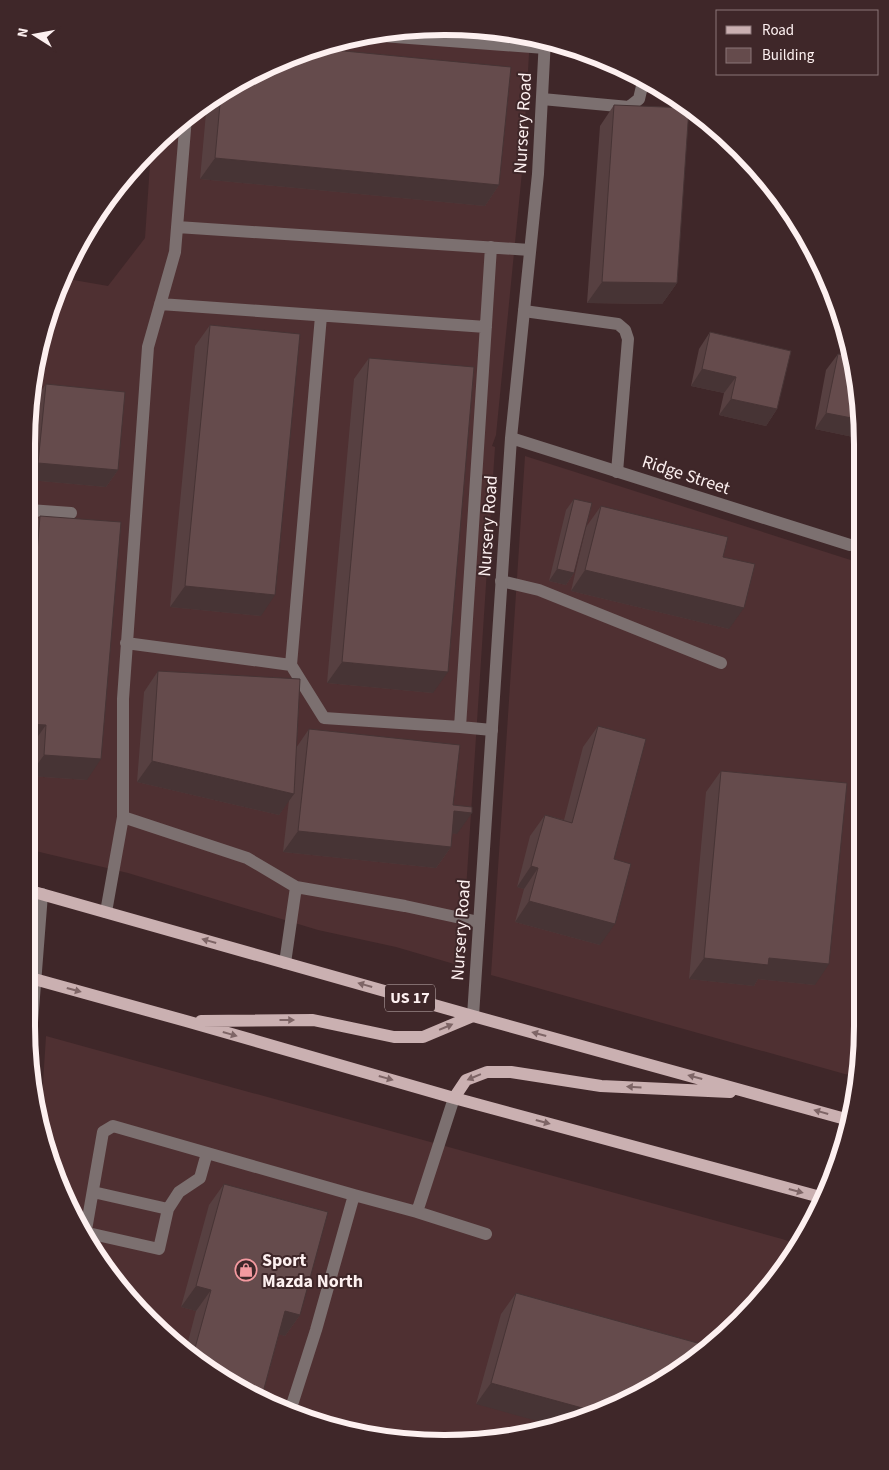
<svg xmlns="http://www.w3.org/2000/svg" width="889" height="1470" viewBox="0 0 889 1470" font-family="'Source Sans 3',sans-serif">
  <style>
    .built { fill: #4f3032 }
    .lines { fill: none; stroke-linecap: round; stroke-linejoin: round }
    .service { stroke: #7c7070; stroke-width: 12 }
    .minor { stroke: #7c7070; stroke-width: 12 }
    .primary { stroke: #cab0b1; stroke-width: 12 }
    .wall { fill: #574041 }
    .shaded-wall { fill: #473435 }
    .building { fill: #654b4c; stroke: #473435 }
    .oneway { fill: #7e6566 }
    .labels { text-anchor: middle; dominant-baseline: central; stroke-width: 4; stroke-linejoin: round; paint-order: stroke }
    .shield { fill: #3f2729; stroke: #c4b4b4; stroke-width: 1 }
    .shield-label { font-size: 16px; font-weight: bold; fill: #fdf0f0 }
    .street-label { font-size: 18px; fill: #fdf0f0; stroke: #3f2729 }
    .poi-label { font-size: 18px; font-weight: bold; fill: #fdf0f0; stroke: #3f2729; text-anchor: start }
    .rim { fill: none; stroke: #fdf0f0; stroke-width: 6 }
  </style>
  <rect width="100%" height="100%" fill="#3f2729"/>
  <!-- built -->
  <path class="built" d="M472,27l58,10 -8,135 -26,263 -4,11 3,1 -34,519 -65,-19 -78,-17 -190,-57 -101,-24 3,-459 28,-105 4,-7 46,8 37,-48 6,-89 18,-19 66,-48 75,-33 80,-19z
    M525,456l335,107 1,-3 -2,518 -368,-103z
    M46,1036l736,203 15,5 -21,36 -77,77 -120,65 -135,22 -134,-22 -120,-65 -77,-77 -65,-120 -7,-45z"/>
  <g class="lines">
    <!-- service -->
    <path class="service" d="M369,35l176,13
      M542,99l87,8 10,-8 5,-21
      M177,227l353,23
      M160,304l326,23
      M524,311l94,13 7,6 3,9 -11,133
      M29,510l42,3
      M501,581l38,9 182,73
      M126,643l165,22 33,53 136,9 31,-480
      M291,665l30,-349
      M460,727l32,3
      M123,817l124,41 49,29
      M106,912l17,-95v-118l25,-352 27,-95 11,-135
      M285,963l11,-76 109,19 74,16
      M454,1098l-37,114 69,22
      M93,1192l75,17
      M86,1230l17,-98 10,-6 241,69
      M88,1233l71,16 9,-40 11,-17 21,-14 7,-25
      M290,1411l26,-81 38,-135 63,17"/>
    <!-- minor -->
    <path class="minor" d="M511,438l339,107
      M473,1016l38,-578 27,-264 7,-135
      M30,1048l12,-154"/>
    <!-- primary -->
    <path class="primary" d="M27,890l446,126 376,104
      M27,977l159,44 268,77 370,100
      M201,1021l112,-1 81,17h29l50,-21
      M454,1098l12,-18 21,-8h24l90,14 129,6"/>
  </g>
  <!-- wall -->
  <path class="wall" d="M235,82l264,103 -14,21 -285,-27 7,-77z
    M614,105l63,178 -15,21 -75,-1 13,-177z
    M210,325l51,291 -91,-9 25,-261z
    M710,332l67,77 -11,17 -47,-11 5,-22 -33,-7 8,-37z
    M838,354l20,84 -43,-9 11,-59z
    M369,358l64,335 -106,-10 27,-304z
    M46,384l72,86 -12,17 -77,-7v-29l5,-50z
    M574,499v74l-8,12 -17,-4 17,-71z
    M601,506l128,123 -158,-38 15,-64z
    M40,516l47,264 -58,-4 2,-30h-3l1,-214z
    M158,671l138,77 13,-19 144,76 4,29 -5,-1 -1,14 -15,21 -153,-16 6,-52 -10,15 -142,-33 7,-90z
    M598,726l16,133 -14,86 -85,-23 9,-33 -7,-2 13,-51 15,-21 19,5 19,-73z
    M721,771l94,214 -57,-6 -4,7 -65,-7 17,-187z
    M224,1184l76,131 -15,21 -6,-2 -17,62 -72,-39 -5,-4 11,-42 -15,-4 28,-102z
    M516,1293l185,51 -225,60 25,-90z"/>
  <!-- shaded-wall -->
  <path class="shaded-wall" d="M215,158l284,27 -14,21 -285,-27z
    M97,217l10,1 -12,16h-8z
    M602,282l75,1 -15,21 -75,-1z
    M702,369l34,8 -12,16 -33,-7z
    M731,399l46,10 -11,17 -47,-11z
    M826,413l36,7v13l-4,5 -43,-9z
    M38,463l80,7 -12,17 -77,-7v-4z
    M557,569l17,4 -8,12 -17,-4z
    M585,570l159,38 -15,21 -158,-38z
    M185,586l90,9 -14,21 -91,-9z
    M342,662l106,10 -15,21 -106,-10z
    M28,724l18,1 -15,21h-3z
    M44,755l57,4 -14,21 -58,-4z
    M152,761l142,33 -15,21 -142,-33z
    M454,811l18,2 -15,21 -17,-2z
    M298,831l153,16 -15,21 -153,-16z
    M531,866l7,2 -14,21 -7,-2z
    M529,901l86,23 -15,21 -85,-23z
    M704,958h65l60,6 -14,21 -57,-6 -4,7 -65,-7z
    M196,1286l15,4 -15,21 -15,-4z
    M285,1311l15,4 -15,21 -14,-4z
    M491,1383l106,29 -18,10 -24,4 -79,-22z"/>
  <!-- building -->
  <path class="building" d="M313,48l198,19 -12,118 -284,-27 6,-65 14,-11z
    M614,105l75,3 -12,175 -75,-1z
    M108,198l-1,20 -10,-1z
    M210,325l90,9 -25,261 -90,-9z
    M710,332l81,19 -14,58 -46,-10 5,-22 -34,-8z
    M838,354l12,2 12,64 -36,-7z
    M369,358l105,9 -26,305 -106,-10z
    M46,384l79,8 -7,78 -80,-7z
    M574,499l18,4 -18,70 -17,-4z
    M601,506l127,31 -5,20 32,7 -11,44 -159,-38z
    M40,516l81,6 -20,237 -57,-4 2,-30 -18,-1v-60z
    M158,671l142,8 -6,115 -142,-33z
    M598,726l48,13 -32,120 17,5 -16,60 -86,-23 9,-33 -7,-2 14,-51 27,8z
    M309,729l151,16 -7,60 19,2v6l-18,-2 -3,36 -153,-16z
    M721,771l126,12 -18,181 -60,-6 -1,7 -64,-7z
    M224,1184l104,28 -28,103 -15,-4 -23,85 -70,-37 19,-69 -15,-4z
    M516,1293l185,51 -2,10h3l-3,3 -102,55 -106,-29z"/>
  <!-- one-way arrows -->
  <defs><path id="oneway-solid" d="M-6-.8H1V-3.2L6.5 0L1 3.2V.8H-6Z" transform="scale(1.25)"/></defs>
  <g class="oneway">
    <use href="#oneway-solid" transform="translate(209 941) rotate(-164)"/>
    <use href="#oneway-solid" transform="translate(365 985) rotate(-164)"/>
    <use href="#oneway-solid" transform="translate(74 990) rotate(15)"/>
    <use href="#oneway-solid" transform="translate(287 1020)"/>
    <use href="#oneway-solid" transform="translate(446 1027) rotate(-23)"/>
    <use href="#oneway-solid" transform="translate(230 1034) rotate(16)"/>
    <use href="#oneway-solid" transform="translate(539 1034) rotate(-165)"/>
    <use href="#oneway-solid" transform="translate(474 1077) rotate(157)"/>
    <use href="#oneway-solid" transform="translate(695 1077) rotate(-165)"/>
    <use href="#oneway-solid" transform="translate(386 1078) rotate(16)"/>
    <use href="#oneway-solid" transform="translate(634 1087) rotate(-177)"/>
    <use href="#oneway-solid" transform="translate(821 1112) rotate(-164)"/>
    <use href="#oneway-solid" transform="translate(543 1122) rotate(15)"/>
    <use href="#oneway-solid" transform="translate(796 1191) rotate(15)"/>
  </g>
  <!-- icons -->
  <defs>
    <g id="shop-ring" transform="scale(1.125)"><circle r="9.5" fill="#3f2729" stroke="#f49aa0" stroke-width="1.5"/><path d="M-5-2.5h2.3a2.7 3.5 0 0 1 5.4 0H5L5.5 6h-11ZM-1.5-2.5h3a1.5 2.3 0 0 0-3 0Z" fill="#f49aa0"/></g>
  </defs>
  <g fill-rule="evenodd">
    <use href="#shop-ring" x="246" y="1270"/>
  </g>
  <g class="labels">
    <!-- shield labels -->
    <rect class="shield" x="385" y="984.5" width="50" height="27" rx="4"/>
    <g class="shield-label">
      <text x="410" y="998">US 17</text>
    </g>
    <!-- street labels -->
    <g class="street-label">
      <text transform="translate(523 123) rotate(-87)">Nursery Road</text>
      <text transform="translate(686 475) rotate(18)">Ridge Street</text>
      <text transform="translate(488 526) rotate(-86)">Nursery Road</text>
      <text transform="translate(461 930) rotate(-86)">Nursery Road</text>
    </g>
    <!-- poi labels -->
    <g class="poi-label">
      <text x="262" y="1260">Sport<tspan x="262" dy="21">Mazda North</tspan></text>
    </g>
  </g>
  <!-- crop -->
  <path d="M0 0H889V1470H0ZM444 35H445A409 409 0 0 1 854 444V1026A409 409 0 0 1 445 1435H444A409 409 0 0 1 35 1026V444A409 409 0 0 1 444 35Z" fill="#3f2729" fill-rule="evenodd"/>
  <path class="rim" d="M444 35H445A409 409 0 0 1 854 444V1026A409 409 0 0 1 445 1435H444A409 409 0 0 1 35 1026V444A409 409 0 0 1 444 35Z"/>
  <!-- legend -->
  <rect x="716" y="10" width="162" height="65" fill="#3f2729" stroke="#8b7779"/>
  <rect x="726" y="26" width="25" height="8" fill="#cab0b1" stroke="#8b7779"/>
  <text x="762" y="35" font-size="15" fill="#fdf0f0">Road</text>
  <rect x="726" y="48" width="25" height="15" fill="#654b4c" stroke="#8b7779"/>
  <text x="762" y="60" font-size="15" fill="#fdf0f0">Building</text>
  <!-- north arrow -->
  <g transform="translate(35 35) rotate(281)" stroke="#3f2729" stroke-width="4" paint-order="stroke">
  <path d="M0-4L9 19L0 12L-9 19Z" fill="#fdf0f0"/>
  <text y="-8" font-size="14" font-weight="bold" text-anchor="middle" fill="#fdf0f0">N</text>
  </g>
</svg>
